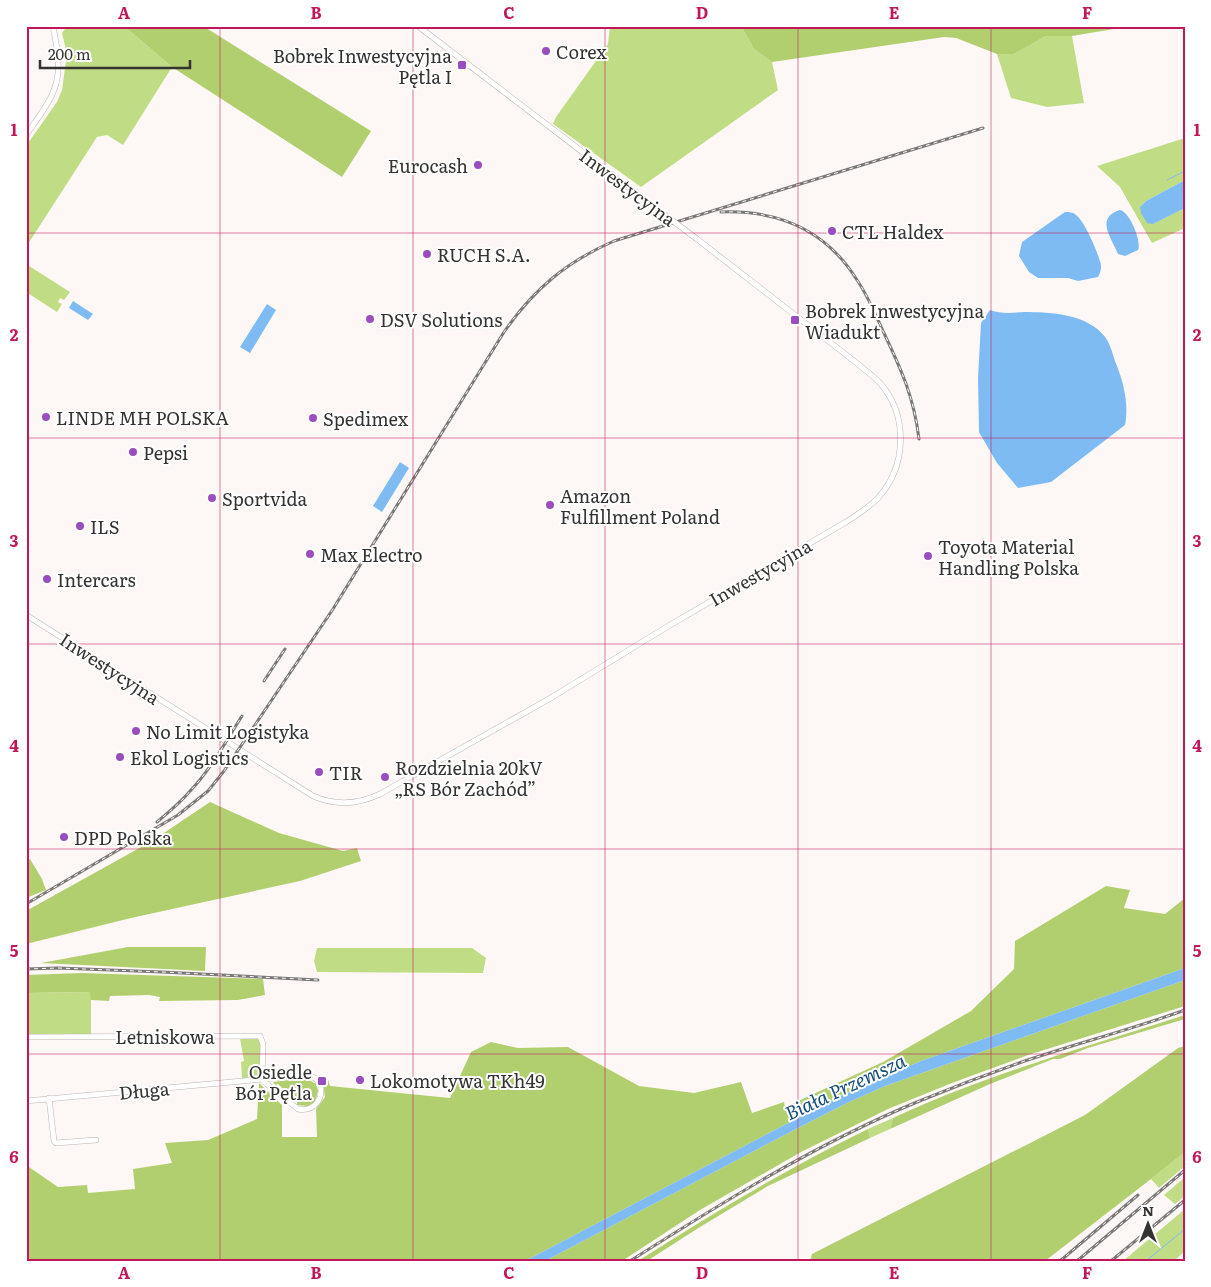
<svg xmlns="http://www.w3.org/2000/svg" width="1211" height="1287" viewBox="0 0 1211 1287" font-family="Literata,serif">
  <style>
    .green { fill: #c0dc84 }
    .forest { fill: #b2cf6f }
    .water { fill: #7ebbf3 }
    .lines { fill: none; stroke-linecap: round; stroke-linejoin: round }
    .stream { stroke: #7ebbf3; stroke-width: 1 }
    .minor-casing { stroke: #b9b4b3; stroke-width: 6 }
    .minor { stroke: #fff; stroke-width: 5 }
    .rail-casing { stroke: #7a7876; stroke-width: 3 }
    .rail { stroke: #fff; stroke-width: 1; stroke-dasharray: 4; stroke-linecap: butt }
    .minor-bridge-casing { stroke: #b9b4b3; stroke-width: 6; stroke-linecap: butt }
    .minor-bridge { stroke: #fff; stroke-width: 5 }
    .grid { fill: none; stroke: #c2185b; stroke-width: 1; stroke-opacity: 0.55 }
    .poi-dot { fill: #994dbe; stroke: #fff; stroke-width: 2 }
    .labels { text-anchor: middle; dominant-baseline: central; stroke-width: 4; stroke-linejoin: round; paint-order: stroke }
    .poi-label { font-size: 18px; fill: #343332; stroke: #fff; text-anchor: start }
    .street-label { font-size: 18px; fill: #343332; stroke: #fff }
    .water-label { font-size: 19px; font-style: italic; fill: #144e7b; stroke: #fff }
    .neatline { fill: none; stroke: #c2185b; stroke-width: 2 }
    .grid-label { font-size: 16px; text-anchor: middle; font-weight: bold; fill: #c2185b }
  </style>
  <rect width="100%" height="100%" fill="#fdf8f6"/>
  <!-- green -->
  <path class="green" d="M74,26h50l48,41 -49,78 -16,-10 -10,2 -71,110v-101l31,-44 5,-12 5,-36 -5,-21 3,-4z
    M610,26h131l13,23 18,13 6,28 -137,97 -88,-63 3,-7 52,-73z
    M1046,36h26l12,67 -37,4 -36,-9 -14,-44h17z
    M1185,138v42l-39,21 -6,6 13,17 32,-16v20l-33,15 -32,-56 -23,-21z
    M26,264l44,28 -6,8 -4,-2 -2,4 4,2 -5,8 -31,-20z
    M317,948h155l14,10 -3,15 -166,-1 -3,-11z
    M91,992v46l-64,1 -1,-46z
    M240,1038h18l3,6v33l-19,1 -1,-16 3,-1z
    M893,1118l-3,11 -20,9 -2,-9z
    M1185,1152v14l-26,22 -8,-9z
    M1185,1177v19l-10,8 -11,-9z
    M1185,1209v42l-11,10h-51z"/>
  <!-- forest -->
  <path class="forest" d="M124,26h79l168,105 -29,46 -170,-110z
    M741,26h391l-60,10h-26l-32,18h-17l-41,-16 -12,-1 -172,25 -18,-13z
    M210,802l69,31 64,18 14,-3 4,13 -61,20 -169,37 -105,26v-33l126,-70z
    M30,859l12,20 4,11 -20,8v-37z
    M1106,886l24,4 -6,18 41,6 20,-16v70l-264,93 -85,37 -311,163h-499v-96l32,22 29,-2 1,8 47,-4 -2,-20 39,-6 -7,-20 43,-3 49,-21 2,-36 23,22v32h35l-1,-28 9,-12 -3,-20 5,-1 3,10 120,12 21,-46 20,-10 27,6 50,-1 71,39 55,7 47,-11 11,31 32,-11 1,5 98,-45 88,-51 43,-42 1,-28z
    M128,947h78l-1,24 -164,-8z
    M82,973l181,6 2,16 -27,5 -79,1 1,-4 -11,-2 -39,1 -1,5 -18,-1 -1,-8 -64,1v-18z
    M1185,980v26l-157,49 -76,28 -64,26 -87,43 -101,58 -78,51h-77l249,-131 53,-27 38,-17z
    M1185,1015v4l-97,29 -28,11h-7l-63,25 -100,45 3,-11c94,-44 194,-71 292,-103z
    M1185,1046v106l-34,27 -106,82h-235l2,-7 273,-139 93,-67z
    M306,1078l10,6 2,7 -3,11 -7,4 -11,-1v-3l-19,-18 -3,1 -2,-3z
    M868,1129l2,9 -102,48 -68,41 -53,34h-9c75,-48 150,-93 230,-132z"/>
  <!-- water -->
  <path class="water" d="M1185,180v28l-32,16 -6,-1 -6,-10 -1,-6 6,-6z
    M1120,210c10,2 22,32 18,40l-13,6 -7,-2c-7,-17 -23,-36 2,-44z
    M1065,212c4,0 8,0 11,3 8,5 24,41 25,51 0,5 -1,7 -3,11l-20,4 -10,-3h-30l-9,-6 -10,-16 3,-14z
    M73,301l20,13 -5,6 -19,-12z
    M267,304l9,6 -26,43 -10,-6z
    M990,310c12,4 21,3 34,2 27,0 64,2 81,25 6,7 8,20 12,29 7,18 12,40 8,59l-74,57 -33,6 -21,-25 -18,-31 -1,-54 3,-55z
    M400,462l9,6 -27,44 -9,-6z
    M1185,968v12l-300,106 -38,17 -53,27 -249,131h-20l311,-163 85,-37z"/>
  <g class="lines">
    <!-- stream -->
    <path class="stream" d="M1167,180l18,-9
      M1146,1261l39,-32"/>
    <!-- minor casing -->
    <g class="minor-casing">
      <path id="minor" d="M418,26l235,180
        M26,135c16,-23 35,-44 32,-74 0,-11 -3,-23 -5,-35
        M26,615l287,181c23,10 44,9 67,-2l169,-95 116,-71 181,-106c11,-7 22,-14 31,-23 30,-32 32,-84 2,-117 -6,-6 -14,-12 -21,-18l-161,-125
        M26,1037l234,-1 3,8 -1,36
        M49,1098l5,43 2,2 40,-3
        M26,1101l280,-26 9,3 5,6c4,15 -6,28 -22,25l-36,-29"/>
    </g>
    <!-- minor -->
    <use href="#minor" class="minor"/>
    <!-- rail casing -->
    <g class="rail-casing">
      <path id="rail" d="M721,212c58,-2 105,18 136,68 11,16 18,34 26,51 18,38 31,66 36,108
        M264,681l21,-32
        M157,822c12,-10 24,-20 34,-32 20,-21 35,-49 51,-74
        M26,904l152,-89 30,-24 16,-20 109,-162 171,-277c30,-43 62,-70 110,-91l369,-113
        M26,969l32,-1 104,4 156,8
        M630,1261c93,-59 186,-117 287,-159 34,-14 68,-27 102,-39 55,-19 111,-33 166,-53
        M1060,1261l78,-66
        M1077,1261l108,-91
        M1111,1261l74,-61"/>
    </g>
    <!-- rail -->
    <use href="#rail" class="rail"/>
    <!-- minor-bridge casing -->
    <g class="minor-bridge-casing">
      <path id="minor-bridge" d="M653,206l44,33"/>
    </g>
    <!-- minor-bridge -->
    <use href="#minor-bridge" class="minor-bridge"/>
  </g>
  <!-- grid -->
  <path class="grid" d="M220,26v1235M413,26v1235M605,26v1235M798,26v1235M991,26v1235M26,233h1159M26,438h1159M26,644h1159M26,849h1159M26,1054h1159"/>
  <!-- markers -->
  <g class="poi-dot">
    <circle cx="546" cy="51" r="5"/>
    <rect x="457" y="60" width="10" height="10" rx="2.5"/>
    <circle cx="478" cy="165" r="5"/>
    <circle cx="832" cy="231" r="5"/>
    <circle cx="427" cy="254" r="5"/>
    <circle cx="370" cy="319" r="5"/>
    <rect x="790" y="315" width="10" height="10" rx="2.5"/>
    <circle cx="46" cy="417" r="5"/>
    <circle cx="313" cy="418" r="5"/>
    <circle cx="133" cy="452" r="5"/>
    <circle cx="212" cy="498" r="5"/>
    <circle cx="550" cy="505" r="5"/>
    <circle cx="80" cy="526" r="5"/>
    <circle cx="310" cy="554" r="5"/>
    <circle cx="928" cy="556" r="5"/>
    <circle cx="47" cy="579" r="5"/>
    <circle cx="136" cy="731" r="5"/>
    <circle cx="120" cy="757" r="5"/>
    <circle cx="319" cy="772" r="5"/>
    <circle cx="385" cy="777" r="5"/>
    <circle cx="64" cy="837" r="5"/>
    <circle cx="360" cy="1080" r="5"/>
    <rect x="317" y="1076" width="10" height="10" rx="2.5"/>
  </g>
  <g class="labels">
    <!-- poi labels -->
    <g class="poi-label">
      <text x="556" y="51">Corex</text>
      <text x="452" y="55" text-anchor="end">Bobrek Inwestycyjna<tspan x="452" dy="21">Pętla I</tspan></text>
      <text x="468" y="165" text-anchor="end">Eurocash</text>
      <text x="842" y="231">CTL Haldex</text>
      <text x="437" y="254">RUCH S.A.</text>
      <text x="805" y="310">Bobrek Inwestycyjna<tspan x="805" dy="21">Wiadukt</tspan></text>
      <text x="380" y="319">DSV Solutions</text>
      <text x="56" y="417">LINDE MH POLSKA</text>
      <text x="323" y="418">Spedimex</text>
      <text x="143" y="452">Pepsi</text>
      <text x="560" y="495">Amazon<tspan x="560" dy="21">Fulfillment Poland</tspan></text>
      <text x="222" y="498">Sportvida</text>
      <text x="90" y="526">ILS</text>
      <text x="938" y="546">Toyota Material<tspan x="938" dy="21">Handling Polska</tspan></text>
      <text x="320" y="554">Max Electro</text>
      <text x="57" y="579">Intercars</text>
      <text x="146" y="731">No Limit Logistyka</text>
      <text x="130" y="757">Ekol Logistics</text>
      <text x="395" y="767">Rozdzielnia 20kV<tspan x="395" dy="21">„RS Bór Zachód”</tspan></text>
      <text x="329" y="772">TIR</text>
      <text x="74" y="837">DPD Polska</text>
      <text x="312" y="1071" text-anchor="end">Osiedle<tspan x="312" dy="21">Bór Pętla</tspan></text>
      <text x="370" y="1080">Lokomotywa TKh49</text>
    </g>
    <!-- street labels -->
    <g class="street-label">
      <text transform="translate(628 187) rotate(37)">Inwestycyjna</text>
      <text transform="translate(760 572) rotate(-30)">Inwestycyjna</text>
      <text transform="translate(110 668) rotate(33)">Inwestycyjna</text>
      <text x="165" y="1036">Letniskowa</text>
      <text transform="translate(144 1090) rotate(-5)">Długa</text>
    </g>
    <!-- water labels -->
    <g class="water-label">
      <text transform="translate(845 1086) rotate(-25)">Biała Przemsza</text>
    </g>
  </g>
  <!-- border -->
  <rect width="1211" height="1287" fill="none" stroke="#ffffff" stroke-width="55"/>
  <!-- north arrow -->
  <g transform="translate(1148 1224)" stroke="#ffffff" stroke-width="4" paint-order="stroke">
  <path d="M0-4L9 19L0 12L-9 19Z" fill="#343332"/>
  <text y="-8" font-size="14" font-weight="bold" text-anchor="middle" fill="#343332">N</text>
  </g>
  <!-- scale -->
  <path d="M40 60v8h150v-8" fill="none" stroke="#343332" stroke-width="2.5"/>
  <text x="48" y="60" font-size="15" fill="#343332" stroke="#ffffff" stroke-width="4" paint-order="stroke">200 m</text>
  <rect x="28" y="28" width="1156" height="1232" class="neatline"/>
  <g class="grid-label">
    <text x="124" y="19">A</text>
    <text x="316" y="19">B</text>
    <text x="509" y="19">C</text>
    <text x="702" y="19">D</text>
    <text x="894" y="19">E</text>
    <text x="1087" y="19">F</text>
    <text x="14" y="136">1</text>
    <text x="1197" y="136">1</text>
    <text x="14" y="341">2</text>
    <text x="1197" y="341">2</text>
    <text x="14" y="547">3</text>
    <text x="1197" y="547">3</text>
    <text x="14" y="752">4</text>
    <text x="1197" y="752">4</text>
    <text x="14" y="957">5</text>
    <text x="1197" y="957">5</text>
    <text x="14" y="1163">6</text>
    <text x="1197" y="1163">6</text>
    <text x="124" y="1279">A</text>
    <text x="316" y="1279">B</text>
    <text x="509" y="1279">C</text>
    <text x="702" y="1279">D</text>
    <text x="894" y="1279">E</text>
    <text x="1087" y="1279">F</text>
  </g>
</svg>
